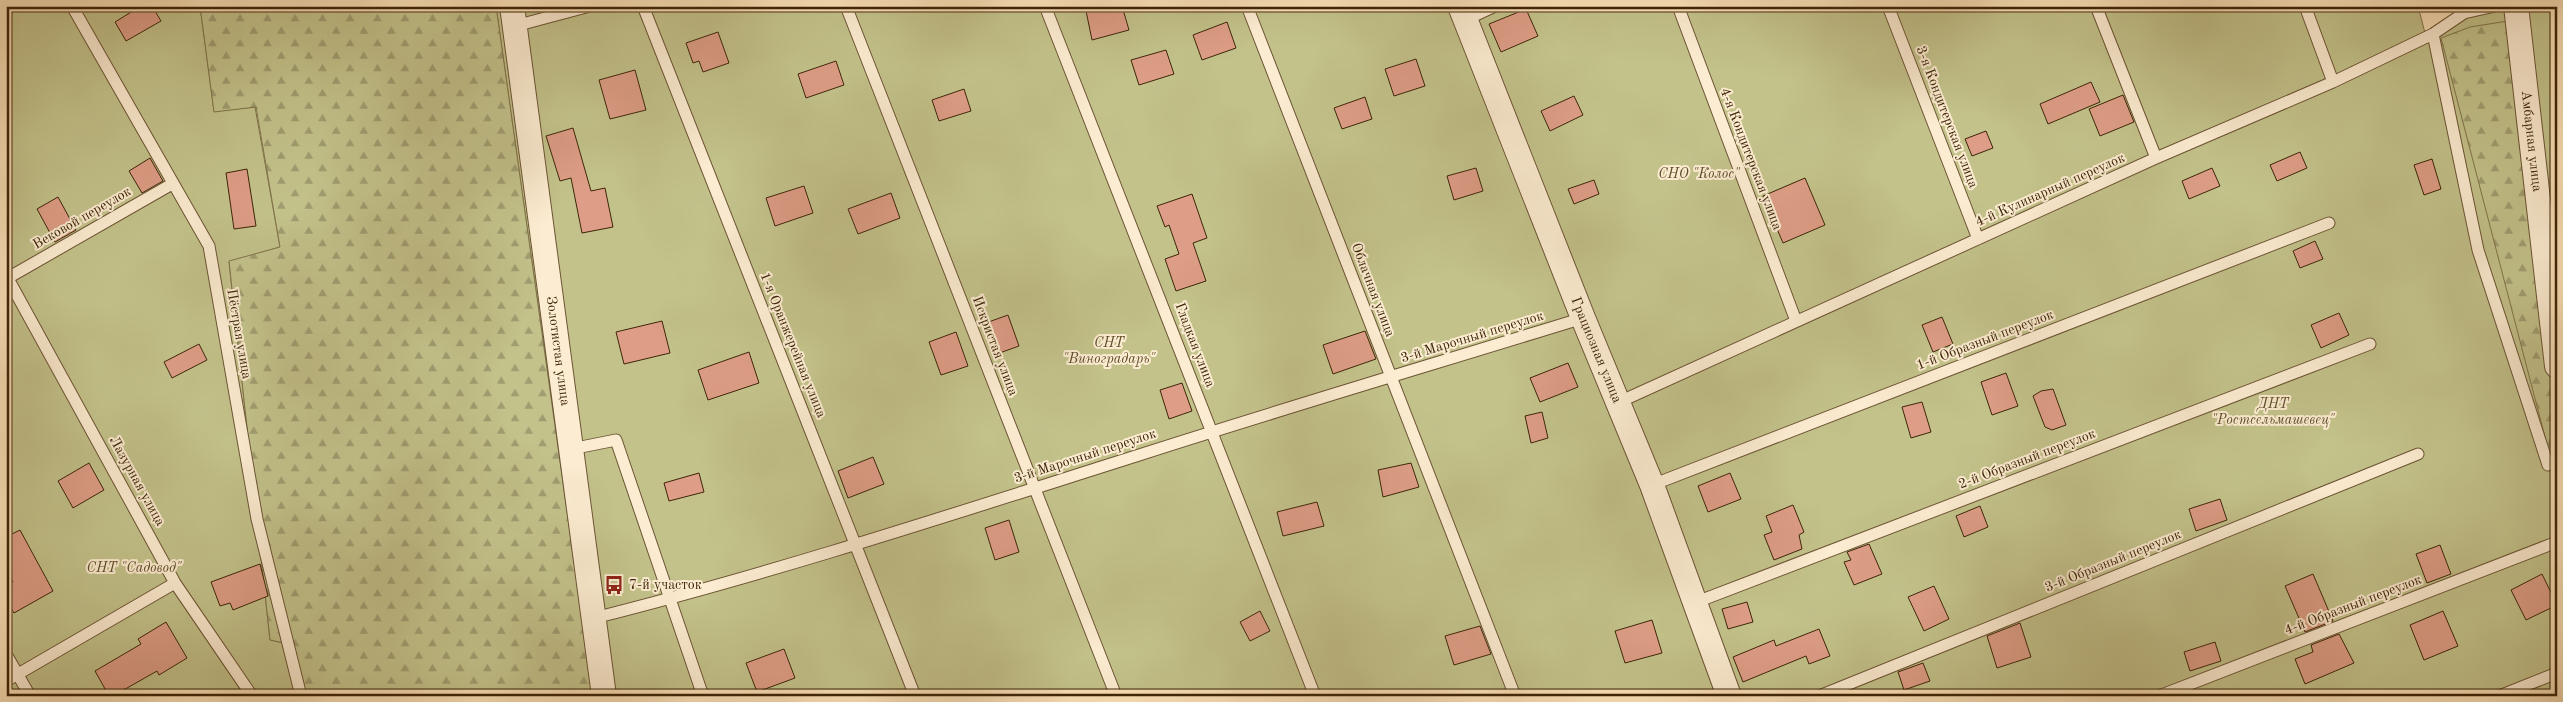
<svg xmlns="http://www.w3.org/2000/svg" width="2563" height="702" viewBox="0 0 2563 702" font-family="'Old Standard TT',serif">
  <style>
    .green { fill: #c3c28b; stroke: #80744a }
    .forest { fill: url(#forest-firs); stroke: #80744a }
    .building { fill: #dd9d86; stroke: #3d2508 }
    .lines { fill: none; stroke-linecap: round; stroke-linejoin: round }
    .lane-casing { stroke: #6c5434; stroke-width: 13 }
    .street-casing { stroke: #6c5434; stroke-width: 26 }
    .lane { stroke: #fcecd1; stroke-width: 11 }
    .street { stroke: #fcecd1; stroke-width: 24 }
    .labels { text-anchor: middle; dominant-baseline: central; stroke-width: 4; stroke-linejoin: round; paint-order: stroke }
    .street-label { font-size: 14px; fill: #3d2508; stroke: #fcecd1 }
    .park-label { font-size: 14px; font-style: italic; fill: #5e4c29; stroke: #fcecd1 }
    .poi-label { font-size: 14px; fill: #3d2508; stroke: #fcecd1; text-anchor: start }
  </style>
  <defs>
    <pattern id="forest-firs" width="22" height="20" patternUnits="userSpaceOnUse" patternTransform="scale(1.25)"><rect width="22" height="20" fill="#c3c28b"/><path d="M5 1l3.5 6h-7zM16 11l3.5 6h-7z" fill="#a09d70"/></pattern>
  </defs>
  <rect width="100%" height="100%" fill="#fbe1b8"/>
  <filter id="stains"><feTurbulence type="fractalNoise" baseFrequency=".004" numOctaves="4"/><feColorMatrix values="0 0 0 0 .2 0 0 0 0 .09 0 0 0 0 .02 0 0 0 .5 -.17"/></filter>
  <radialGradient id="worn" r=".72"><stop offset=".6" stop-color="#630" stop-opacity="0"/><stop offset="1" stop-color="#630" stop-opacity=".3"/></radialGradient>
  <!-- green -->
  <path class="green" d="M6,6h194l14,105 41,-4 25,140 -51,15 41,378 14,3 18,53h-296z
    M496,6h1922l7,27 60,-27h72v690h-1964z"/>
  <!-- forest -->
  <path class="forest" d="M200,6h296l97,690h-291l-18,-53 -14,-3 -41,-379 51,-14 -24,-140 -42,5z
    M2508,21l44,359 5,11v67l-6,2 -110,-422 29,-11z"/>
  <!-- building -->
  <path class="building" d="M141,6h11l9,15 -35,20 -11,-19z
    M1085,6h37l7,24 -37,10z
    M1526,9l12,27 -37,16 -12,-28z
    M1227,22l9,26 -34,12 -9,-25z
    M718,32l11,31 -26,9 -4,-11 -6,2 -7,-20z
    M1166,50l8,24 -35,11 -8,-25z
    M1416,59l9,27 -31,10 -9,-27z
    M836,61l8,24 -38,13 -8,-24z
    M635,70l11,40 -36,9 -11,-39z
    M2091,82l9,20 -52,22 -8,-20z
    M964,89l7,22 -32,10 -7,-21z
    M2123,95l11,27 -34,14 -11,-27z
    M1574,96l9,19 -33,16 -9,-20z
    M1365,97l7,22 -30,10 -8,-21z
    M573,128l18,63 14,-3 8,39 -31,6 -11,-55 -11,3 -14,-45z
    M1986,131l7,17 -21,8 -7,-17z
    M2300,152l7,16 -30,13 -7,-16z
    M150,158l13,23 -21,12 -13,-22z
    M2432,159l9,30 -17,6 -10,-30z
    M1476,168l7,23 -29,9 -7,-24z
    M2212,168l8,18 -31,13 -7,-18z
    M247,169l9,57 -22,3 -8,-56z
    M1805,178l20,47 -42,18 -20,-47z
    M1594,180l5,14 -25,10 -6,-15z
    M804,186l9,27 -38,13 -9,-28z
    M891,193l9,25 -42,16 -10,-25z
    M1192,194l15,44 -14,5 13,38 -30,10 -11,-32 14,-5 -10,-29 -4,2 -8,-21z
    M58,197l18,33 -21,12 -18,-33z
    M2315,241l8,18 -23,9 -7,-17z
    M2339,313l10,22 -28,13 -10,-23z
    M1008,315l11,31 -25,9 -11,-31z
    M1942,317l11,27 -20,8 -11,-27z
    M662,321l8,32 -46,11 -8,-32z
    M1365,331l11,28 -43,15 -10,-29z
    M956,332l12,34 -27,9 -12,-33z
    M199,344l8,16 -35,18 -8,-16z
    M749,352l10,31 -51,17 -10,-30z
    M1568,363l10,24 -38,15 -10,-24z
    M2006,373l12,33 -26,9 -11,-33z
    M1182,383l10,28 -23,8 -9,-29z
    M2053,389l13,36 -14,5 -7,-3 -12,-31 8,-5z
    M1922,402l9,30 -20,6 -9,-31z
    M1542,412l6,26 -17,5 -6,-27z
    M873,457l11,27 -36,14 -10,-27z
    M89,463l15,27 -31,18 -15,-27z
    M1411,463l8,24 -36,10 -5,-27z
    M699,473l5,19 -35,9 -5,-18z
    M1730,473l11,26 -33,13 -10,-26z
    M2220,499l7,21 -31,11 -7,-22z
    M1317,502l7,24 -41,10 -6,-24z
    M1793,505l11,27 -5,3 3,14 -28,11 -10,-25 8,-3 -6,-16z
    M1980,506l8,21 -24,10 -8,-21z
    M1009,520l10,32 -24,8 -10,-32z
    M20,530l33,61 -39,22 -8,-13v-14l7,-4 -7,-12v-33z
    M1869,544l13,30 -28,11 -10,-23 7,-2 -4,-8z
    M2440,545l11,29 -24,9 -11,-29z
    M260,564l8,32 -35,14 -3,-7 -10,3 -9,-24z
    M2313,574l20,47 -28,11 -20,-46z
    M2542,574l15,31 -31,15 -15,-30z
    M1934,586l15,33 -25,12 -16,-34z
    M1747,602l6,20 -25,7 -6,-20z
    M1260,611l10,20 -20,10 -10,-19z
    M2443,611l15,35 -34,14 -14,-35z
    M1652,620l10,33 -37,10 -10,-32z
    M166,622l21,36 -28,17 -2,-4 -44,25h-4l-14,-25 46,-27 -3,-5z
    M2020,623l11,34 -34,11 -10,-32z
    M1480,626l11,28 -37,11 -9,-29z
    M1819,629l11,27 -21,8 -3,-8 -63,26 -10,-25 41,-17 2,6z
    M2339,634l15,29 -49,21 -10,-25 18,-7 -2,-7z
    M2215,642l6,19 -31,10 -6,-19z
    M784,649l11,29 -38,14 -11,-29z
    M1923,663l7,18 -26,9 -6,-18z"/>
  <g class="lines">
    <!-- lane casing -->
    <g class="lane-casing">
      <path id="lane" d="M72,6l137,240 48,273 44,177
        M643,6l272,690
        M846,6l270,690
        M1045,6l270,690
        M1247,6l268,690
        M1678,6l118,315
        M1888,6l90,233
        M2096,6l60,152
        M2305,6l28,76
        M1465,20l30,-14
        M515,26l75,-20
        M2433,34l45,216 70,215
        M6,275l169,308 77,113
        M6,279l166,-95
        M1617,403l539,-245 177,-76 100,-48 31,-21 31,-7
        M571,449l45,-9 87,256
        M1652,485l677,-262
        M1694,603l676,-259
        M594,618c183,-46 362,-105 542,-162 149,-48 298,-92 447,-138
        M6,654l24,42
        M6,681l169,-98
        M1819,696l599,-242
        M2159,696l398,-154
        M2499,696l58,-23"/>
    </g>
    <!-- street casing -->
    <g class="street-casing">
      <g id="street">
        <path id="s1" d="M512,6l92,690"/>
        <path id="s2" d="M1460,6l123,312 69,167 77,211"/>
        <path id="s3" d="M2516,6l41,360"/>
      </g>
    </g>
    <!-- lane -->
    <use href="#lane" class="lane"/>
    <!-- street -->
    <use href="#street" class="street"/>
  </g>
  <!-- icons -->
  <defs>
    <g id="bus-bare" transform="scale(1.5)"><path d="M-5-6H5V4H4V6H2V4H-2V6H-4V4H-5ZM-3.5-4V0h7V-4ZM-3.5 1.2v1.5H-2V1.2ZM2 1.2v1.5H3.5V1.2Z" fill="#8f2418" stroke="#fcecd1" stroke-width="2.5" paint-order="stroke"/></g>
  </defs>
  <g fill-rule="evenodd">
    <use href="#bus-bare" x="614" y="585"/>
  </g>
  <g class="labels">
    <!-- street labels -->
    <g class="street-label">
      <text transform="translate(1947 117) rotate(69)">3-я Кондитерская улица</text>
      <text stroke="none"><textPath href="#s3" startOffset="136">Амбарная улица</textPath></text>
      <text transform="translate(1751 159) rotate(69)">4-я Кондитерская улица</text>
      <text transform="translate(2050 190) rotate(-24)">4-й Кулинарный переулок</text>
      <text transform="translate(82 218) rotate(-30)">Вековой переулок</text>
      <text transform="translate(1373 290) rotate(69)">Облачная улица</text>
      <text transform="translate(239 334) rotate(80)">Пёстрая улица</text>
      <text transform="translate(1472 337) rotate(-17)">3-й Марочный переулок</text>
      <text transform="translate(1985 340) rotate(-21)">1-й Образный переулок</text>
      <text transform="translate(793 345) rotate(68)">1-я Оранжерейная улица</text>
      <text transform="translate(1195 345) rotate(69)">Гладкая улица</text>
      <text transform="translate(995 346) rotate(69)">Искристая улица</text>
      <text stroke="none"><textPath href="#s2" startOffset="370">Грациозная улица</textPath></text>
      <text stroke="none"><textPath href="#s1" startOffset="348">Золотистая улица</textPath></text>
      <text transform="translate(1085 456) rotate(-18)">3-й Марочный переулок</text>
      <text transform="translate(2027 459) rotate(-21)">2-й Образный переулок</text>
      <text transform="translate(137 481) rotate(61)">Лазурная улица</text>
      <text transform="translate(2113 561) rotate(-22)">3-й Образный переулок</text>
      <text transform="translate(2353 605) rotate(-21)">4-й Образный переулок</text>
    </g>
    <!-- park labels -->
    <g class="park-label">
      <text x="1699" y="174">СНО "Колос"</text>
      <text x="1109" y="343">СНТ<tspan x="1109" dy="16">"Виноградарь"</tspan></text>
      <text x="2273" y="404">ДНТ<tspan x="2273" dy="16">"Ростсельмашевец"</tspan></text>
      <text x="134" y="568">СНТ "Садовод"</text>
    </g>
    <!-- poi labels -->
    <g class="poi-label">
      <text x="629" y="585">7-й участок</text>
    </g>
  </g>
  <!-- margin -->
  <rect width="2563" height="702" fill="none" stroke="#fbe1b8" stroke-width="25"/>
  <rect x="8" y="8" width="2548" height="687" fill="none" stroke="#3d2508" stroke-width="2.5"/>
  <rect x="12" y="12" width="2538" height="677" fill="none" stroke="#3d2508"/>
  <rect width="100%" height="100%" filter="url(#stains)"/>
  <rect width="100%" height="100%" fill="url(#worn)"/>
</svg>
